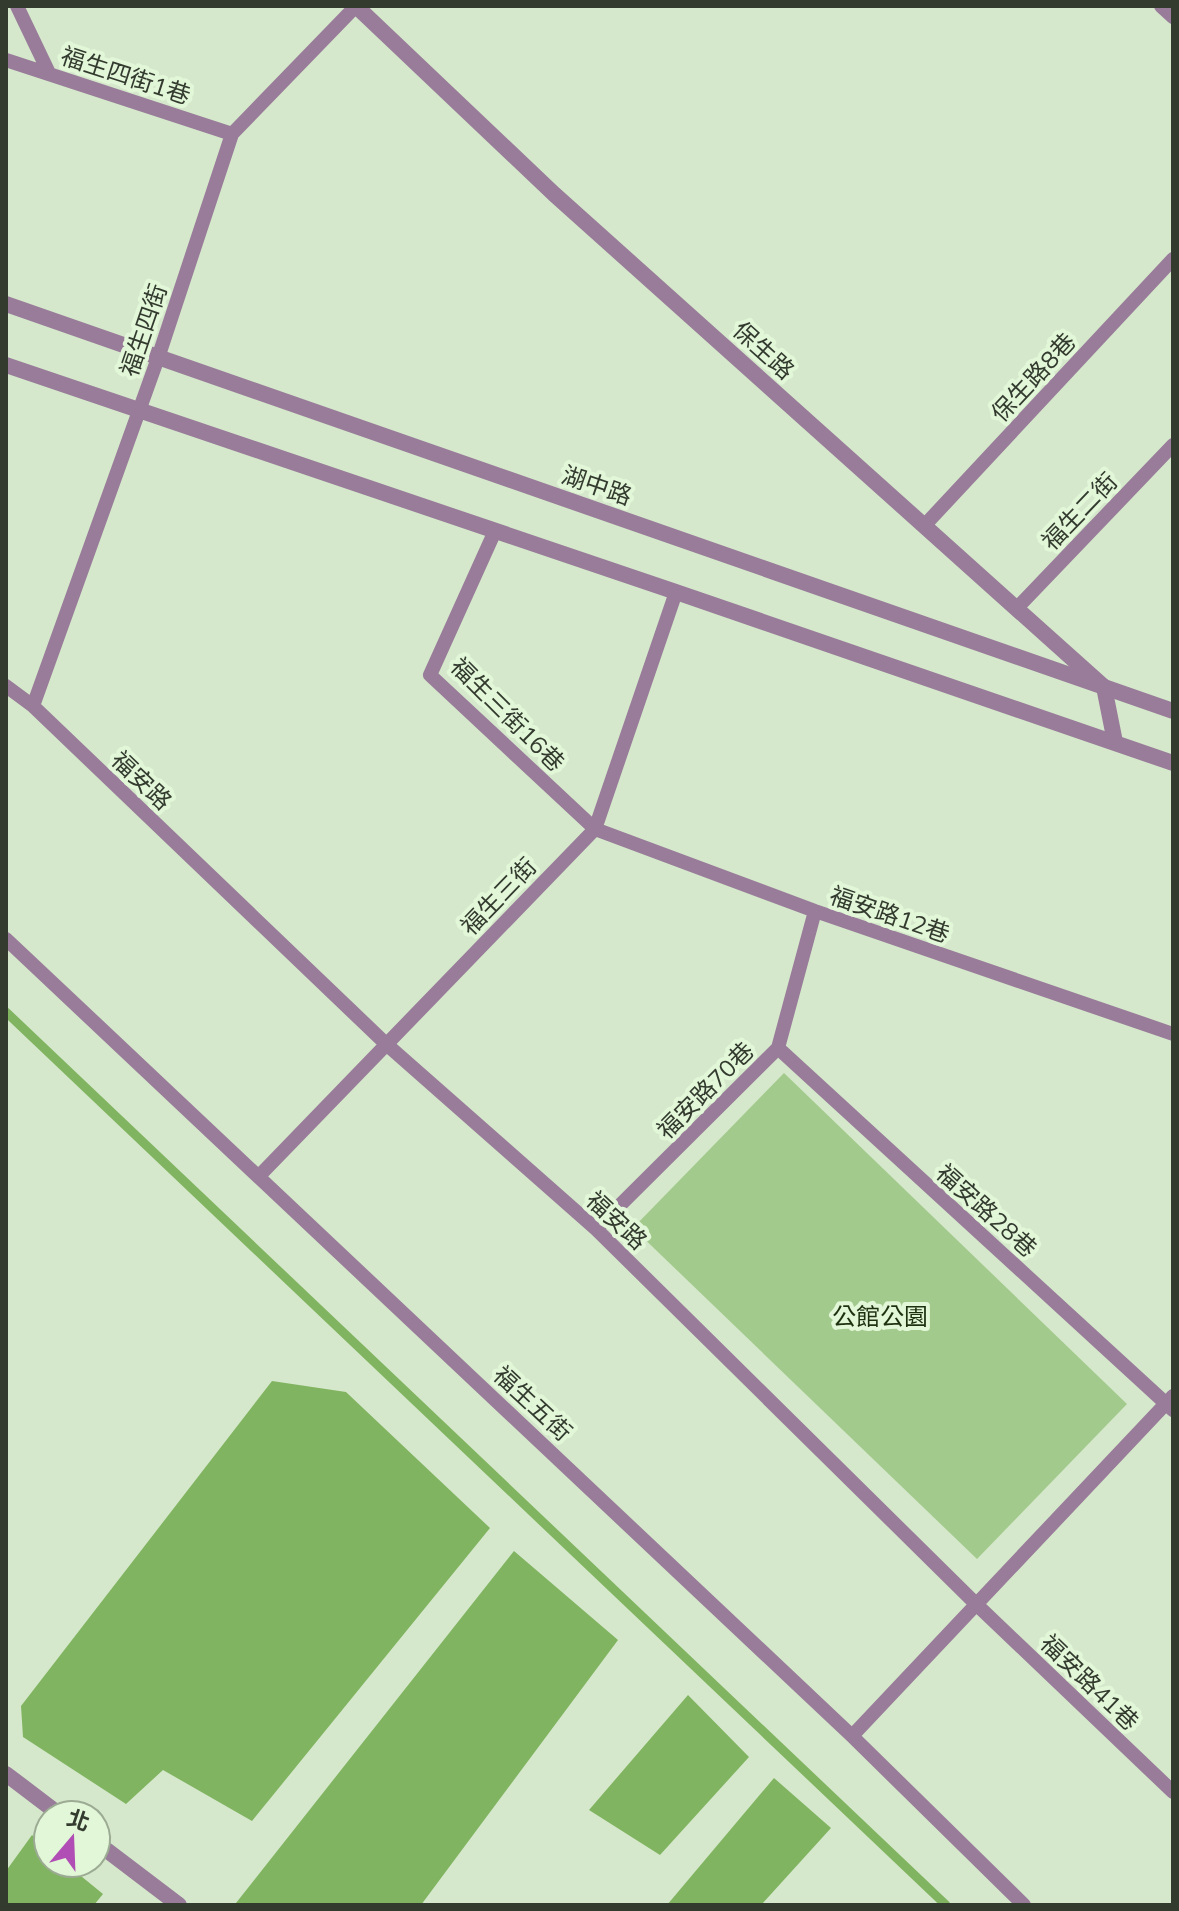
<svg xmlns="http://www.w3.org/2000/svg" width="1179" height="1911" viewBox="0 0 1179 1911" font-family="Mulish,'Noto Sans TC',sans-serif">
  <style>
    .green { fill: #a3ca8d }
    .water { fill: #81b461 }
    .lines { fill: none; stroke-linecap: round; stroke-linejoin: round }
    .stream { stroke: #81b461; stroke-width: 9 }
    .service { stroke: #997c9a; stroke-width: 14 }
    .minor { stroke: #997c9a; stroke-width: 16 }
    .tertiary { stroke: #997c9a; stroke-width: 16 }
    .labels { text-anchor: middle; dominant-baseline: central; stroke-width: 8; stroke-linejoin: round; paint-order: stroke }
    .street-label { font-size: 24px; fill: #333b2f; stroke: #e2f6d8 }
    .park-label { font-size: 24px; fill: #1d310f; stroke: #e2f6d8 }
  </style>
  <rect width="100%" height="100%" fill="#d5e8cb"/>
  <!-- green -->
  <path class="green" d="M784,1073l343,331 -150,155 -344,-331z"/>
  <!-- water -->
  <path class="water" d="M272,1381l74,11 144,136 -238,293 -89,-51 -37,34 -103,-67 -2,-31z
    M514,1551l104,89 -197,265h-181l-4,-2z
    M688,1695l61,62 -89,98 -71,-45z
    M774,1778l57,50 -70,77h-94z
    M32,1835l16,14v14h17l38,31 -9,11h-88v-34z"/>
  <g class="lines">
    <!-- stream -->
    <path class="stream" d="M6,1012l940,893"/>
    <!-- service -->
    <path class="service" d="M17,6l32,67
      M1161,6l12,11
      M6,60l226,74
      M924,526l249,-267
      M495,531l-65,144 165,154 220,82 358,123
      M1017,608l156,-163
      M6,686l27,20 352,337 211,186 380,375 197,188
      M33,706l125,-348 74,-224 124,-128
      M6,939l846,797 172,169
      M778,1048l395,362
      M260,1175l335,-346 81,-237
      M596,1229l182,-181 37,-137
      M852,1736l321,-340"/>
    <!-- minor -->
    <path class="minor" d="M356,6l198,188 550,493 11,55
      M6,1774l54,41
      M96,1842l83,63"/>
    <!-- tertiary -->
    <path class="tertiary" d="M6,304l1167,407
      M6,365l670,227 497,171"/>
  </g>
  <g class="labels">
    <!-- street labels -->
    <g class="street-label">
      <text transform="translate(126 75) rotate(18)">福生四街1巷</text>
      <text transform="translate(143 330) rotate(-71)">福生四街</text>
      <text transform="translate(764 350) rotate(42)">保生路</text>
      <text transform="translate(1033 377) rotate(-47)">保生路8巷</text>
      <text transform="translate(597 485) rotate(19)">湖中路</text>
      <text transform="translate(1079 511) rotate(-46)">福生二街</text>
      <text transform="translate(508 714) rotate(45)">福生三街16巷</text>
      <text transform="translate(142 780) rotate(44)">福安路</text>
      <text transform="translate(498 896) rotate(-46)">福生三街</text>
      <text transform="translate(890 914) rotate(19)">福安路12巷</text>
      <text transform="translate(705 1090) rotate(-45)">福安路70巷</text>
      <text transform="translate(987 1210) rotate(42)">福安路28巷</text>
      <text transform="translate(617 1220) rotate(43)">福安路</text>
      <text transform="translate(533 1403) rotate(43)">福生五街</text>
      <text transform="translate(1090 1682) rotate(44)">福安路41巷</text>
    </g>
    <!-- park labels -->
    <g class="park-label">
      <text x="880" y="1316">公館公園</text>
    </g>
  </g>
  <!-- border -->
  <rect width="1179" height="1911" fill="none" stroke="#333b2f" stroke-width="16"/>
  <!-- north arrow -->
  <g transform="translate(72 1839) rotate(19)"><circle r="38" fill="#e2f6d8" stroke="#9cab94" stroke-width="2"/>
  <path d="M0-6L14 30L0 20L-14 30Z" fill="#b04eb5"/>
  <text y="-12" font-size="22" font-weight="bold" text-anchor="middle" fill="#333b2f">北</text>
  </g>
</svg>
